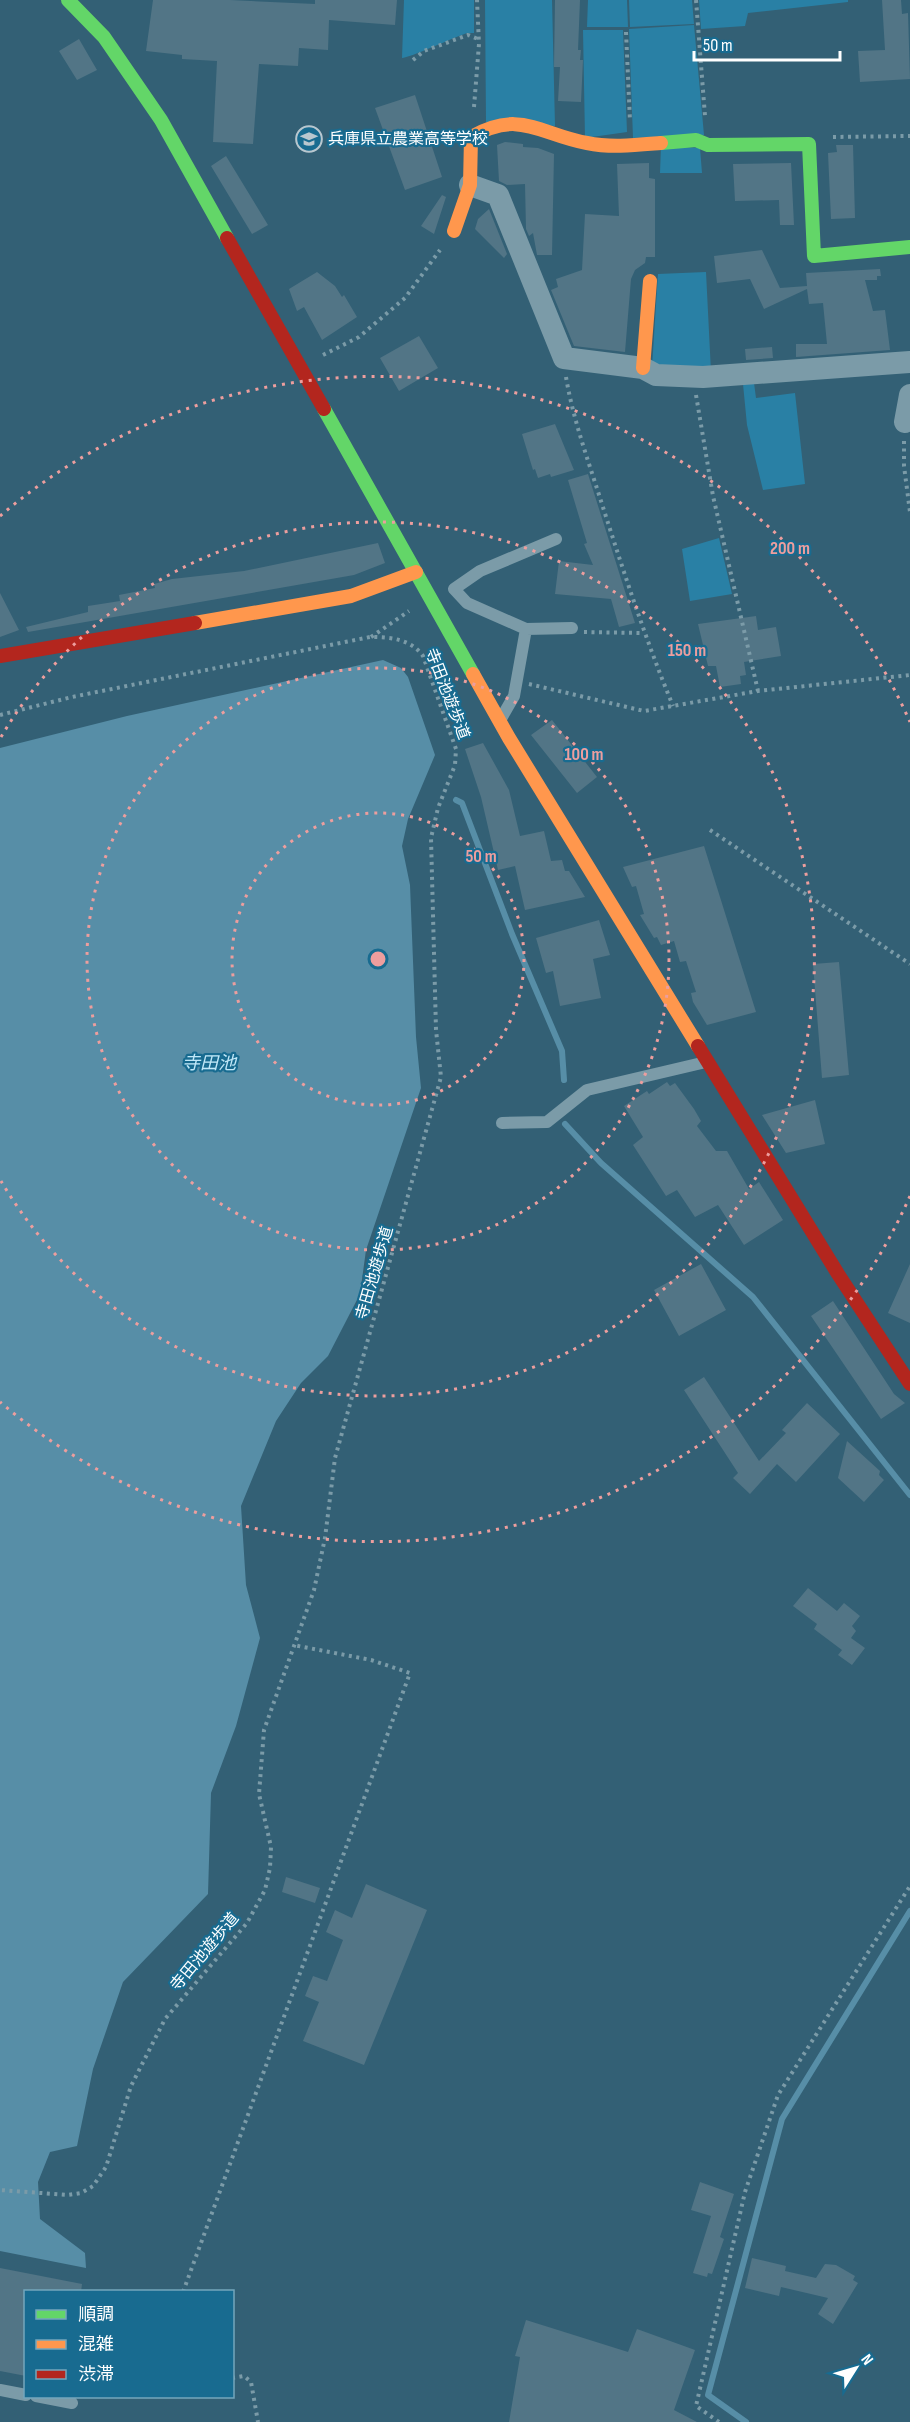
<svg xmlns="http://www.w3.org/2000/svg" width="910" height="2422" viewBox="0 0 910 2422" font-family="'Sofia Sans Condensed','Noto Sans JP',sans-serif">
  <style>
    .green { fill: #2980a5 }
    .water { fill: #578ea7 }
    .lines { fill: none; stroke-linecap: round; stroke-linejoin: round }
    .stream { stroke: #578ea7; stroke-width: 6 }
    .building { fill: #527586 }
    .path { stroke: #7b9ba8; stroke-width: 4; stroke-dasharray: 3 4.5; stroke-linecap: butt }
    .lane { stroke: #7b9ba8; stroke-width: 12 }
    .street { stroke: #7b9ba8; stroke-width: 22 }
    .fast { stroke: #63d668; stroke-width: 14 }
    .slow { stroke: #ff974d; stroke-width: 14 }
    .jam { stroke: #b3261e; stroke-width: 14 }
    .ring { fill: none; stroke: #ed9e9e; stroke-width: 3; stroke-dasharray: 3 6 }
    .labels { text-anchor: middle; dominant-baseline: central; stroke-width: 4.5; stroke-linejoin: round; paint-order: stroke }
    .poi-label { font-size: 16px; fill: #fff; stroke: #186b90; text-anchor: start }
    .street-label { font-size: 16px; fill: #fff; stroke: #186b90 }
    .water-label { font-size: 18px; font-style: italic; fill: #c1e8f8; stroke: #186b90 }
    .centre { fill: #ed9e9e; stroke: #186b90; stroke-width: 3 }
    .ring-label { font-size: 18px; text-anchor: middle; font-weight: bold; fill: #ed9e9e; stroke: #186b90; stroke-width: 4.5; stroke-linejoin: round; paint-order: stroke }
  </style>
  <rect width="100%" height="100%" fill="#336075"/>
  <!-- green -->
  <path class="green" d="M404,0h70v33h-7c-12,4 -58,25 -65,25z
    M485,0h67l3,126 -69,-4z
    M588,0h39l1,27h-41z
    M629,0h63l2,24 -64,3z
    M699,0h149v2l-100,11 -3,13 -44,3z
    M694,25l10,110 -71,3 -4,-109z
    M583,30h40l4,102 -42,6z
    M661,146l39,2 2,25h-42z
    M706,272l5,100 -59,-5 6,-93z
    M754,383l2,15 39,-5 10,91 -42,6 -16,-65 -4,-41z
    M719,538l13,56 -42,7 -8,-52z"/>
  <!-- water -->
  <path class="water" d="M383,660l18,8 7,9 27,78 -27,64 -6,27 8,39 6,152 5,51 -55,162 -6,44 -32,62 -27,27 -25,38 -35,85 5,79 14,53 -24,88 -25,67 -3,101 -85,88 -30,87 -16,77 -27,6 -12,30 2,37 45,34 1,15 -86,-17v-1503l127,-32z"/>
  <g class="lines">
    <!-- stream -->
    <path class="stream" d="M456,800l6,3 50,131 50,117 2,29
      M565,1124l36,39 152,134 157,198
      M746,2422l-38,-27 74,-276 128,-208"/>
  </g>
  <!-- building -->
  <path class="building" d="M153,0h77l85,4v-4h82l-2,25 -66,-5 -1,30 -29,-2 -1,18 -39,-2 -6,80 -40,-2 4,-81 -35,-2v-4l-36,-4z
    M555,0h25l-2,50h3l-1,10h3l-2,42 -23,-1 2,-34h-6z
    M882,0h19l1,14 6,-1 2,66 -50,3 -2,-31 27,-1z
    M79,39l18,31 -20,10 -18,-29z
    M415,95l27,82 -37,13 -30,-82z
    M505,142l18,2v3l15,1 16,6 -2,101h-15l-4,-22 -4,3 -3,-7 -1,-45 -18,1 -8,-4 -2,-36z
    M836,145h17l2,73 -24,1 -3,-66 9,-1z
    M226,156l42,69 -16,9 -41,-68z
    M649,163v15l6,1v78h-9l-1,6 -10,7 -4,9 -6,73 -51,-6 -23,-56 7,-3 -2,-8 26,-9 3,-56 34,2 -2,-52z
    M791,163l3,62h-14l-1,-25 -44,1 -2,-37z
    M442,195l4,2 -12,37 -13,-8z
    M489,209l18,45 -3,4 -29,-29 3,-10z
    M762,250l18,38 27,-2 -1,-13 74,-4 1,7h-4v4h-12l8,31 12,-1 5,40 -94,7v-13h31l-4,-41 -14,1 -2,-15 -43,20 -14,-30 -33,4 -3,-27z
    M317,272l18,14 7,11 2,-2 13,22 -35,23 -18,-33 -7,4 -8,-22z
    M419,336l19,32 -39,23 -19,-33z
    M772,347l1,11 -27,2 -1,-11z
    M555,424l19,46 -23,7 -1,-3 -12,4 -3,-9 -2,1 -11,-36z
    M588,474l47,149 -16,4 -8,-28 -56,-5 4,-33 34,4 -9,-21 3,-1 -19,-63z
    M378,543l7,20 -31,12 -326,57 -2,-5 62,-15v-6l32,-5 -1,-6 36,-7 -1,-4 18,-5 72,-8z
    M0,593l19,37 -19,7z
    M756,616l2,14 18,-3 5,29 -37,6 2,13 -6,1 1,8 -21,3 -4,-21h-8l-10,-42z
    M552,720l45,57 -20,16 -46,-58z
    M483,743l26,47 11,46 24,-5 7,30 11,-1 3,11h4l16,26 -60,13 -10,-44 -17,4 -17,-73 -16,-48z
    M704,846l52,166 -49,13 -14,-23 -2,-9 5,-1 -10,-31 -6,1 -6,-21 -13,4 -4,-8 -3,1 -14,-23 4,-1 -8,-28 -4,1 -9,-20z
    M599,920l11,35 -17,4 8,39 -41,8 -7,-35 -7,2 -10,-35z
    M839,962l10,113 -27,3 -9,-114z
    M667,1082l3,4 5,-3 19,26 7,12 -4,5 19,25h11l22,38 10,-7 24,38 -39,25 -26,-40 -23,12 -18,-27 -11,6 -33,-51 10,-8 -19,-31 23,-15 2,3z
    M815,1100l10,44 -39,9 -24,-38z
    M701,1264l25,46 -47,26 -25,-46z
    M910,1264v59l-22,-10z
    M833,1301l61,93 11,9 -24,16 -70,-103z
    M704,1377l55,84 27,-28 -4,-3 25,-27 33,31 -44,48 -19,-18 -27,30 -17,-16 5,-5 -54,-83z
    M847,1441l33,30 -1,4 5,5 -20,22 -26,-24z
    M808,1588l29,23 7,-8 16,13 -8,10 4,5 -5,7 14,10 -13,17 -14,-10 4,-5 -28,-21 3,-5 -24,-18z
    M286,1877l34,11 -5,15 -33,-11z
    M366,1884l61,26 -63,155 -61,-24 16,-39 -14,-6 8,-20 14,5 16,-41 -17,-8 9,-22 17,8z
    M700,2182l34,12 -14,43 4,2 -12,35 -4,-1 -1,4 -14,-4 18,-57 -20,-6z
    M752,2258l34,8 -1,5 31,7 9,-14 11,1 19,11 -2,4 5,3 -25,41 -15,-10 10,-16 -47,-11 -2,9 -34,-8z
    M0,2268l82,16 -1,8h-55v84l-26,-5z
    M526,2320l102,32 9,-23 58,21 -21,60 23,12h-188l11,-65 -5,-1z"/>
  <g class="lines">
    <!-- path -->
    <path class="path" d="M696,0l9,116
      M626,32l4,89
      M413,60l11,-9 44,-16 10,4
      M474,107l5,-63 -2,-44
      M833,137l77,-1
      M323,355l36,-18 46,-39 35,-48
      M566,377c7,42 22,83 35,124 22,69 44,137 72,205
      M696,395l17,101 45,195
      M904,441v25l6,46
      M584,632l59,1
      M371,637l38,-26
      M529,684l115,27 114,-20 152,-16
      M0,715l72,-18 298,-60c20,0 41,2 53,19l33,93 -1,16 -17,43 -7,30 5,192 5,47 -106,381 -10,80 -11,52 -50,140 -5,64 12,53 -1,21 -5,22 -18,33 -82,96 -34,67 -25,81 -13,19 -12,7 -13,2 -68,-5
      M710,830l200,134
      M183,2292l227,-619 -39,-13 -78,-15
      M232,2378l12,-2 7,6 7,40
      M719,2422l-23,-16 49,-214 33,-97 132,-209"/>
    <!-- lane -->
    <path class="lane" d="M556,539l-76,32 -26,18 13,14 59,26 46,-1
      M502,717l12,-21 12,-67
      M502,1123l45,-1 40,-32 119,-28
      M0,2390l26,5
      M36,2396l36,7"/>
    <!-- street -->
    <path class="street" d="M470,185l28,10 66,163 79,10 13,7 47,2 207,-15
      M905,422l5,-27"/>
    <!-- fast -->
    <path class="fast" d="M68,0l36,37 57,83 66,118
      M661,143l35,-3 12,5 101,-1 5,112 96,-9
      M324,409l149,265"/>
    <!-- slow -->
    <path class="slow" d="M454,231l16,-46 1,-48c49,-28 68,-3 116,6 24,5 50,2 74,0
      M643,368l7,-87
      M195,623l156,-27 65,-24
      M473,674l36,64 189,308"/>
    <!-- jam -->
    <path class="jam" d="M227,238l97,171
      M0,656l195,-33
      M698,1046l140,228 72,110"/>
  </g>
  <!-- distance rings -->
  <g class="ring">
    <circle cx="378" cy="959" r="146"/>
    <circle cx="378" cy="959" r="291"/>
    <path d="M1 737A437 437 0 1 1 1 1181"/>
    <path d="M910 1196A582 582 0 0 1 0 1402M0 516A582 582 0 0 1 910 722"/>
  </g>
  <!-- icons -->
  <defs>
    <g id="school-ring" transform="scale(1.35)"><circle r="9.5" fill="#186b90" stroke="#b8c7cf" stroke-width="1.5"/><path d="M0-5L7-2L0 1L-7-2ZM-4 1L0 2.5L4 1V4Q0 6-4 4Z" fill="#b8c7cf"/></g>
  </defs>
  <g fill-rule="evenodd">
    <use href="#school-ring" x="309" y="139"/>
  </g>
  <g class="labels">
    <!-- poi labels -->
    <g class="poi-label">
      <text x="328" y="139">兵庫県立農業高等学校</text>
    </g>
    <!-- street labels -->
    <g class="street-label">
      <text transform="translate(447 694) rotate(69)">寺田池遊歩道</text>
      <text transform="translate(375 1273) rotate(-74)">寺田池遊歩道</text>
      <text transform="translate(205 1952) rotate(-50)">寺田池遊歩道</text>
    </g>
    <!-- water labels -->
    <g class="water-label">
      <text x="209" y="1063">寺田池</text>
    </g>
  </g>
  <circle cx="378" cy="959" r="9" class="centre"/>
  <g class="ring-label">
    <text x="790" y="554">200 m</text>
    <text x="687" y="656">150 m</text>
    <text x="584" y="760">100 m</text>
    <text x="481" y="862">50 m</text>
  </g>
  <!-- legend -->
  <rect x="24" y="2290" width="210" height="108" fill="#186b90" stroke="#74a6bc" stroke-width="1.5"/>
  <rect x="36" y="2310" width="30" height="9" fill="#63d668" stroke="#74a6bc" stroke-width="1.5"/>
  <text x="78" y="2320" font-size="18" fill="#ffffff">順調</text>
  <rect x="36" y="2340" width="30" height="9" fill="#ff974d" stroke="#74a6bc" stroke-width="1.5"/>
  <text x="78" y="2350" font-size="18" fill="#ffffff">混雑</text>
  <rect x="36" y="2370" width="30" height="9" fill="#b3261e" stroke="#74a6bc" stroke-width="1.5"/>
  <text x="78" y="2380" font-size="18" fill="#ffffff">渋滞</text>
  <!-- north arrow -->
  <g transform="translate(856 2368) rotate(53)" stroke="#186b90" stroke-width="4.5" paint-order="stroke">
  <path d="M0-4.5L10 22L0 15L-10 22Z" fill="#ffffff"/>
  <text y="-9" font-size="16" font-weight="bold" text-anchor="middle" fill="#ffffff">N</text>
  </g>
  <!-- scale -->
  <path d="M694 51v9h146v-9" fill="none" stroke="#ffffff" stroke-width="3"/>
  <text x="703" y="51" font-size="18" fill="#ffffff" stroke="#186b90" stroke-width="4.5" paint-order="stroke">50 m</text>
</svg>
